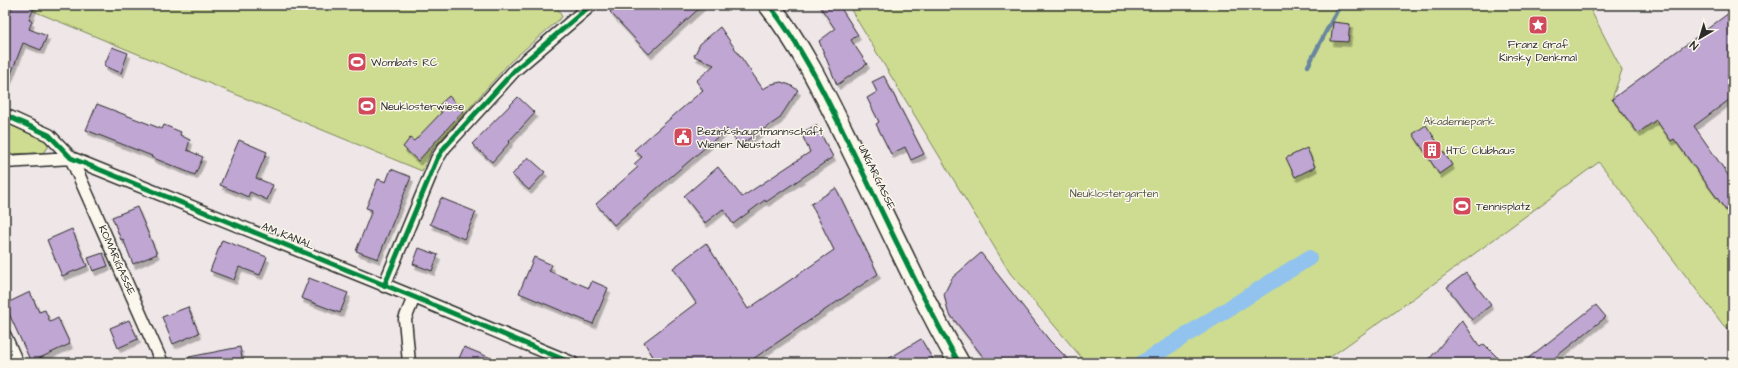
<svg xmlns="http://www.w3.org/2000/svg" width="1738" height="368" viewBox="0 0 1738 368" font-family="'Architects Daughter',sans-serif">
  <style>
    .green { fill: #cddc90; stroke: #7c845e }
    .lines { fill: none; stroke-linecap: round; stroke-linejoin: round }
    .stream { stroke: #6986a0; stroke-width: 4.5 }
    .canal { stroke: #92c3ee; stroke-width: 16 }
    .building { fill: #c0a6d3; stroke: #2b2b2b; filter: url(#shadow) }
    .street-casing { stroke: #2b2b2b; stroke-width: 15 }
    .primary-casing { stroke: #2b2b2b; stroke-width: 23 }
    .street { stroke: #fbf7ec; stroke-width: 12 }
    .primary { stroke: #fbf7ec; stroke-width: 20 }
    .cycleway-casing { stroke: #fbf7ec; stroke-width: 8 }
    .cycleway { stroke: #00873e; stroke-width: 5 }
    .labels { text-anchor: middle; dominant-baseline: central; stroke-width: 3; stroke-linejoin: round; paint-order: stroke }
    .poi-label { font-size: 11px; fill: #2b2b2b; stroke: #fbf7ec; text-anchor: start }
    .park-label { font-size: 11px; fill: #545744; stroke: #fbf7ec }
    .street-label { font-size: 11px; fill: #2b2b2b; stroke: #fbf7ec }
  </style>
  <defs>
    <filter id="shadow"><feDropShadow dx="2.5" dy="4.5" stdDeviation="0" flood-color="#0004"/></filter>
  </defs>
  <rect width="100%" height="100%" fill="#efe7e7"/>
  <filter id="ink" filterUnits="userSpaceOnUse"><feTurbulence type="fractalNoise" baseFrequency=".025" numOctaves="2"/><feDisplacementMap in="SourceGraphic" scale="8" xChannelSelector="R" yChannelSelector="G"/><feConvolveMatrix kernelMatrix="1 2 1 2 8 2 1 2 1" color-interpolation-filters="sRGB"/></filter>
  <g filter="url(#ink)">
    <!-- green -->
    <path class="green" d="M19,5h537l6,12 -52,45 -78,88 -10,21z
      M848,5h740l34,65 -10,29 26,34 18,-13 15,21 3,-2 59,81v112l-9,-6 -125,-164 -163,120 -114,81h-236l-76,-90z
      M5,121l40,17 3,5v5l-6,5 -37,1z"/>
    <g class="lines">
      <!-- stream -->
      <path class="stream" d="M1308,66l32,-61"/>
      <!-- canal -->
      <path class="canal" d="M1142,363l167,-105"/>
    </g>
    <!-- building -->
    <path class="building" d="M13,5h22l-6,15 3,1 -3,8 18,7 -6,14 -18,-7 -17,44 -1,-61z
      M617,5h86l-54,49 -39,-42z
      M819,5h20l19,30 -7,5 16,24 -30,21 -18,-44 16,-12z
      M1733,10v87l-39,29 39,56v38l-59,-81 -3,2 -15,-21 -18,13 -26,-34z
      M1333,22l17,2 -2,18 -17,-1z
      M720,27l43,62 9,-5 9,-2 9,3 8,5 -19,29 -39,26 -13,-16 -113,96 -18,-21 42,-37 -4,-3 8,-7 -8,-7 69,-60 -7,-9 18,-16 -20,-9 6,-12z
      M112,47l16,6 -7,20 -17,-7z
      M884,76l40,78 -13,6 -6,-13 -14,7 -15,-30 3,-2 -12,-24 10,-6 -5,-10z
      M449,96l14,15 -45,50 -15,-14 7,-9 4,3 28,-29 -5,-5z
      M518,97l17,16 -26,28 1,1 -18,20 -20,-18z
      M97,104l65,25 2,-4 17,7 -1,3 10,5 -3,10 16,7 -8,18 -44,-18 1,-1 -66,-26z
      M816,125l17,32 -67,45 -1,-2 -32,24 -10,-15 -18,14 -21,-27 34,-29 24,30 68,-45 -9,-19z
      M1426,125l26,40 -13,9 -26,-40z
      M239,140l28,12 -11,26 17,7 -6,15 -17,-8 -2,5 -28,-12z
      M1307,148l8,19 -20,10 -9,-19z
      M528,157l17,15 -16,18 -17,-15z
      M391,169l20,8 -33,82 -22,-8 16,-41 -6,-2 12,-29 8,3z
      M836,188l42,86 -131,89h-90l-13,-21 52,-39 -23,-35 33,-25 42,66 86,-59 -23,-46z
      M441,198l35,14 -12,27 -34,-15z
      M137,207l20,47 -24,10 -10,-25 -2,1 -9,-23z
      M72,229l15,37 -25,10 -15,-36z
      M222,240l45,17 -7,18 -21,-8 -5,13 -24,-9z
      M419,248l19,7 -6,16 -19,-7z
      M103,253l5,13 -15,5 -5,-13z
      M981,253l69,88 22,22h-84l-40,-51 -4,-18 8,-16z
      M534,257l18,8 -3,6 40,17 3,-7 16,7 -15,36 -74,-31z
      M1466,273l25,32 -19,15 -25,-33z
      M309,278l39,15 -8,20 -39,-15z
      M30,292l9,20 6,-2 5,12 8,-4 12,26 -39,18 -26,-57v-1z
      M1596,305l10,12 -58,46h-26z
      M188,307l11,26 -26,11 -11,-27z
      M129,320l9,19 -20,9 -8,-20z
      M1462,320l18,27 4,-3 19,19h-77z
      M921,339l14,24h-54l17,-10z
      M240,347l3,16h-53l-1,-6z
      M464,347l37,15v1h-44z"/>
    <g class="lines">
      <!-- street casing -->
      <g class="street-casing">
        <path id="street" d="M5,115l44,20 22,23 343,139 158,66
          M71,158l91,205
          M5,162l66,-4
          M384,286l53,-127 7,-11 71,-78 76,-65
          M5,336l12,27
          M409,363l-4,-44 9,-22"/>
      </g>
      <!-- primary casing -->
      <g class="primary-casing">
        <path id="primary" d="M769,5c34,43 57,92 81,141 36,73 69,147 109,217"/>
      </g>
      <!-- street -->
      <use href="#street" class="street"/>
      <!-- primary -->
      <use href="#primary" class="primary"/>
      <!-- cycleway casing -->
      <g class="cycleway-casing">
        <path id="cycleway" d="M769,5c34,43 57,92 81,141 36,73 69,147 109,217
          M5,115l44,20 22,23 343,139 158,66
          M384,286l53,-127 7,-11 71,-78 76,-65"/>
      </g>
      <!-- cycleway -->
      <use href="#cycleway" class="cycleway"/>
    </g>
  </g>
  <!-- icons -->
  <defs>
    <g id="sight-square" transform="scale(1)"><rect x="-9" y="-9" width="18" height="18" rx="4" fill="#d1495b" stroke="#fbf7ec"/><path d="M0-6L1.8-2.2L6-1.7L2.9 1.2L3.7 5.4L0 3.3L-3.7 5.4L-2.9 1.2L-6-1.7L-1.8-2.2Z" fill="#fff"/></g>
    <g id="stadium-square" transform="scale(1)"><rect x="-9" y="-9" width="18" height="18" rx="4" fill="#d1495b" stroke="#fbf7ec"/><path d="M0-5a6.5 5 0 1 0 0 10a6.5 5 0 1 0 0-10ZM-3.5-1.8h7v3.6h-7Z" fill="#fff"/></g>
    <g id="civic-square" transform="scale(1)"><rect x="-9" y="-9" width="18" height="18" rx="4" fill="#d1495b" stroke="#fbf7ec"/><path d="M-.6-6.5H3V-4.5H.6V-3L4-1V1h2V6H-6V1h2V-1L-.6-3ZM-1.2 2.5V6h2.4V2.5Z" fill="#fff"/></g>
    <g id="building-square" transform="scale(1)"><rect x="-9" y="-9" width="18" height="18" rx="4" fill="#d1495b" stroke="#fbf7ec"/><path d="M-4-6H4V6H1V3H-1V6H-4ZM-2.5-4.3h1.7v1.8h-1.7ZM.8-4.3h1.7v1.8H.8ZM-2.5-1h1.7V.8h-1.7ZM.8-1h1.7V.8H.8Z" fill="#fff"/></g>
  </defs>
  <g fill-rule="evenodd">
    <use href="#sight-square" x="1538" y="25"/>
    <use href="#stadium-square" x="357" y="62"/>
    <use href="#stadium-square" x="367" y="106"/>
    <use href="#civic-square" x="683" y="137"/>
    <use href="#building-square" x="1432" y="150"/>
    <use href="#stadium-square" x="1462" y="206"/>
  </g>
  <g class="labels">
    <!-- poi labels -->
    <g class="poi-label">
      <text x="1538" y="44" text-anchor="middle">Franz Graf<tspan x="1538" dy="13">Kinsky Denkmal</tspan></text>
      <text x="371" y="62">Wombats RC</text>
      <text x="381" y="106">Neuklosterwiese</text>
      <text x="697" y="131">Bezirkshauptmannschaft<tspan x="697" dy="13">Wiener Neustadt</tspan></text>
      <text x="1446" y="150">HTC Clubhaus</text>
      <text x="1476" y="206">Tennisplatz</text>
    </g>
    <!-- park labels -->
    <g class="park-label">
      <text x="1459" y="121">Akademiepark</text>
      <text x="1114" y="193">Neuklostergarten</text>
    </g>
    <!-- street labels -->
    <g class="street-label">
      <text transform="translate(877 177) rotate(64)">UNGARGASSE</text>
      <text transform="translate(288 236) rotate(22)">AM KANAL</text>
      <text transform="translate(117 260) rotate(66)">KOMARIGASSE</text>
    </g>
  </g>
  <!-- margin -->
  <rect width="1738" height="368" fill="none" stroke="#fbf7ec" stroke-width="20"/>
  <rect x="10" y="10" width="1718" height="348" fill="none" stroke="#2b2b2b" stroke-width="1.5" filter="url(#ink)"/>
  <!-- north arrow -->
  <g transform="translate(1700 38) rotate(218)" stroke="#fbf7ec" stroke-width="3" paint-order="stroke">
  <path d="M0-3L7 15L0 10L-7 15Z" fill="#2b2b2b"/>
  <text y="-6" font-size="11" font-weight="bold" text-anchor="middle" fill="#2b2b2b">N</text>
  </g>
</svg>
